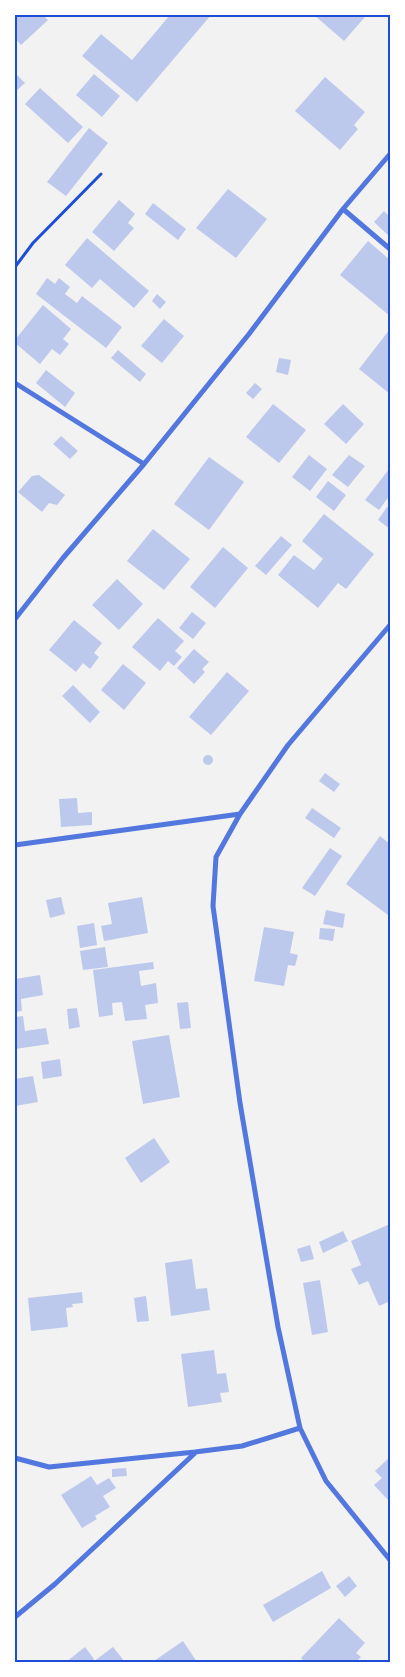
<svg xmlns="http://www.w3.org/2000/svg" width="405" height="1677" viewBox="0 0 405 1677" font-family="'Sofia Sans Condensed',sans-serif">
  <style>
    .building { fill: #bdc9ec }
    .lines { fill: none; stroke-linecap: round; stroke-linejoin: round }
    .path { stroke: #1d4ed8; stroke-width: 3 }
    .minor { stroke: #5277de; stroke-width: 5 }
    .neatline { fill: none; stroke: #1d4ed8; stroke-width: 2 }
  </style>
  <rect width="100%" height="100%" fill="#f2f2f2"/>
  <!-- building -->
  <path class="building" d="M15,15h28l5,5 -27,25 -6,-7z
    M170,15h41l-74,87 -55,-46 19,-22 31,26z
    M314,15h48l3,2 -21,24z
    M15,73l10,10 -10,9z
    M94,74l26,22 -18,21 -26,-22z
    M325,77l40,35 -11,13 4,4 -18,21 -45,-39z
    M40,88l43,39 -15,16 -43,-39z
    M89,128l19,15 -42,53 -19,-14z
    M228,189l39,30 -31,39 -40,-30z
    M119,200l16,14 -7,9 6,5 -20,23 -22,-19z
    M153,203l33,26 -8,11 -33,-26z
    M384,211l6,6v20l-16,-15z
    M87,238l62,53 -15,17 -34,-29 -8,9 -27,-23z
    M368,241l22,19v56l-50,-41z
    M47,278l8,6 4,-6 11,9 -5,7 12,9 5,-7 40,31 -16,21 -70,-54z
    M157,294l9,8 -6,7 -8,-8z
    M43,305l28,24 -8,10 6,5 -9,11 -8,-6 -12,15 -25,-21v-3z
    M164,319l20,17 -22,27 -21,-17z
    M390,329v65l-31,-25z
    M118,350l28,24 -6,8 -29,-24z
    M279,358l12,2 -3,15 -12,-3z
    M46,370l29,23 -10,14 -29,-24z
    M255,383l7,6 -9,10 -7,-6z
    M273,404l33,26 -27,33 -33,-26z
    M343,404l21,20 -18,20 -22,-20z
    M61,436l17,15 -8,8 -17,-15z
    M309,455l18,14 -17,22 -18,-14z
    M349,455l16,11 -17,21 -16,-12z
    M209,457l35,25 -35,48 -35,-26z
    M390,468v27l-11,15 -14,-10z
    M39,475l26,20 -8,10 -8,-2 -7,9 -24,-20 14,-16z
    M328,481l18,14 -12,16 -18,-14z
    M387,507l2,1 1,-1v22l-12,-9z
    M324,514l50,40 -28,35 -8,-6 -20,25 -40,-33 16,-20 20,15 9,-11 -21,-18z
    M153,529l37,30 -26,31 -37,-29z
    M281,536l11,9 -26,30 -11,-9z
    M223,547l25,21 -33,40 -25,-21z
    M117,579l26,25 -24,26 -27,-25z
    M192,612l14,11 -13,16 -14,-11z
    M158,618l26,23 -9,10 7,6 -8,9 -6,-5 -8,10 -28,-24z
    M74,620l28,23 -8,10 5,4 -9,12 -7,-6 -7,9 -27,-22z
    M194,649l15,13 -7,7 3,3 -11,12 -17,-16z
    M123,664l23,19 -22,27 -23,-20z
    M227,672l22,19 -38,44 -22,-18z
    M73,685l27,27 -10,11 -28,-27z
    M203 760a5 5 0 1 1 10 0a5 5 0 1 1-10 0Z
    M325,773l15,11 -6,8 -15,-11z
    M77,798l1,15 14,-1v13l-31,2 -2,-28z
    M312,808l29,20 -7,10 -29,-20z
    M380,836l10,8v68l-2,3 -42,-31z
    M330,848l12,8 -27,40 -13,-8z
    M61,897l4,17 -15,4 -4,-18z
    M142,897l6,36 -44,8 -3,-15 11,-2 -4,-21z
    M326,910l19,4 -2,14 -20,-4z
    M94,923l3,22 -17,3 -3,-22z
    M264,927l30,5 -4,21 8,2 -3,11 -7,-1 -4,21 -30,-5z
    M320,928l15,1 -2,12 -14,-2z
    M105,947l3,20 -25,3 -3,-19z
    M153,962l1,7 -15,2 2,15 15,-3 2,20 -13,2 2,14 -22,2 -3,-19 -10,1 1,12 -14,2 -6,-47z
    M40,975l3,20 -22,4 1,12 -7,1v-33z
    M188,1002l3,26 -11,1 -3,-26z
    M77,1008l3,19 -11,2 -2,-20z
    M23,1016l2,15 21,-3 3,16 -34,5v-32z
    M169,1035l11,62 -37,7 -11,-63z
    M60,1059l2,17 -19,3 -2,-17z
    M33,1076l5,26 -23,4v-27z
    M154,1138l16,24 -29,21 -16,-25z
    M390,1224v77l-11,5 -11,-25 -9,4 -8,-16 10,-4 -10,-24z
    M343,1231l5,10 -25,12 -4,-11z
    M310,1245l4,14 -13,3 -4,-13z
    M192,1259l4,30 11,-1 3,22 -39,6 -6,-53z
    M320,1280l8,52 -16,3 -9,-52z
    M82,1292l1,11 -11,1 1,3 -7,1 2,19 -37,4 -3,-33z
    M146,1296l3,25 -12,1 -3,-24z
    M214,1350l3,24 9,-1 3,19 -9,1 2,9 -34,5 -7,-53z
    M390,1457v41l-2,2 -14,-15 8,-7 -7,-7z
    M126,1468l1,8 -15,1v-8z
    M91,1476l6,9 12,-7 7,10 -13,8 7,11 -15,9 2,3 -15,9 -21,-33z
    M322,1571l9,17 -58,34 -10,-17z
    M349,1576l8,10 -12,11 -9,-11z
    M339,1618l26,25 -9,10 5,4 -5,5h-51l-4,-4z
    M183,1641l14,21h-42l-1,-1z
    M85,1647l9,12 -3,3h-25z
    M113,1647l12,15h-32z"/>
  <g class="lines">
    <!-- path -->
    <path class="path" d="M15,267l18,-24 68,-69"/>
    <!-- minor -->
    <path class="minor" d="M343,209l47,40
      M15,383l129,81
      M15,619l48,-61 81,-94 105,-130 94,-125 47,-55
      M390,625l-102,120 -48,69 -24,43 -3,49 27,197 38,224 22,101 26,53 64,79
      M15,845l225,-31
      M15,1458l34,9 146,-15 47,-6 58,-18
      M15,1617l40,-33 140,-131"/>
  </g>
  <!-- border -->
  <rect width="405" height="1677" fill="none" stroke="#ffffff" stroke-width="32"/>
  <rect x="16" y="16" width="373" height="1645" class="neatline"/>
</svg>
